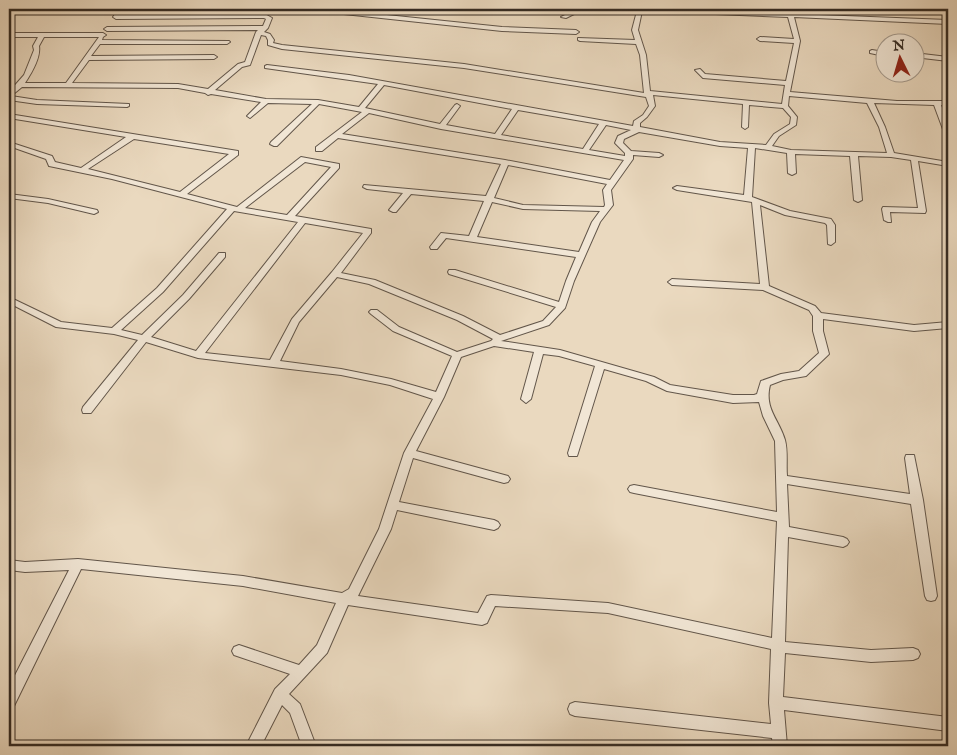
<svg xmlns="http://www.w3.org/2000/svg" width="957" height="755" viewBox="0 0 957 755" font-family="'IM FELL English',serif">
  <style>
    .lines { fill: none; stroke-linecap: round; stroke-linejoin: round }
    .minor-casing { stroke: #62564a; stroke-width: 2 }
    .minor { fill: #f1e6d5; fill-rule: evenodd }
  </style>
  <rect width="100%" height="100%" fill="#ead9bf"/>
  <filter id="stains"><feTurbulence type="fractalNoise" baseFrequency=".004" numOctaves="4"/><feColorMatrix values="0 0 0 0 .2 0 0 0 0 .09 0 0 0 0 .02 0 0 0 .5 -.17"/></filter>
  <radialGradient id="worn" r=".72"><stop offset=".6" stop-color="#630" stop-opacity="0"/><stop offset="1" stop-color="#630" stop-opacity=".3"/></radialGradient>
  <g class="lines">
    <!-- minor casing -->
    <g class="minor-casing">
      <path id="minor" d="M9,9h118l-5,2 -2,4 145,-1 7,4 -4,10 -4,4 6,2 4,6 -1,3 9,2 182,19 180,29 -4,-38 -4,-11 -56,-3 -2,-1v-2l57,2 -3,-10 5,-19 -7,-2 158,5v-5h4l1,5 155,6v4l-154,-7 6,24 -10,51 107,9h51v4h-7l7,19v10l-4,-2 -10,-27 -60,-2 11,24 9,26 54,9v4l-30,-5 8,50 -1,2 -35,-1 1,10h-3l-4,-2 -2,-11 1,-2 35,1 -7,-48 -20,-3 -33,-1 4,44 -4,2 -4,-2 -4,-44 -55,-2 1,19 -4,2 -4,-2 -1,-20 -32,-5 -3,49 38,14 41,8 4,6v17l-4,3 -3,-1 -1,-19 -2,-2 -40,-8 -25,-10 9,81 46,20 6,7 93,12 34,-3v6l-34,3 -91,-12v12l6,23 -2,2 -21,20 -23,4 -13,5c-6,24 9,34 15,55 3,11 1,25 2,36l123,18 -5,-36 1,-3h8l9,45 14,96 -2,4 -4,1 -4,-1 -2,-4 -14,-92 -124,-20 2,43 54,10 4,2 2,3 -2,3 -4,2 -55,-10 -3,105 86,8 42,-2 5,2 2,4 -2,4 -5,2 -42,2 -86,-9 -2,44 165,20v14l-164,-21 3,36h-14l-1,-8 -197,-22 -5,-2 -2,-5 2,-5 5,-2 196,22 -2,-21 2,-54 -163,-36 -113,-7 -8,17 -5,2 -134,-20 -21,48 -38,41 11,10 16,42h-14l-12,-33 -8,-8 -21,41h-15l29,-57 15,-15 -56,-19 -2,-4 2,-4 5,-2 60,20 18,-20 19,-42 -93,-17 -162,-17 -67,137 -5,1v-20l60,-117 -44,2 -16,-2v-10l16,2 53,-3 165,17 99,17 7,-4 30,-60 25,-76 29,-54 -43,-14 -49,-10 -143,-17 -52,-16 -55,71h-8l-1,-3 1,-3 55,-67 -24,-6 -58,-7 -47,-24v-6l52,25 51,6 45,-40 70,-79 -115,-30 -63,-13 -3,-7 -37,-13v-4l43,14 3,6 26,6 45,-31 -117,-19v-4l229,37v4l-51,39 50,13 64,-50 38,7v4l-44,48 76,13v4l-30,40 34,7 88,36 37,19 43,-14 13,-14 -107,-33 -1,-2 1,-2h6l104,32 7,-21 10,-24 -130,-19 -9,11h-6l-1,-2 11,-14 28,3 15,-35 -73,-7 -15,18h-3l-4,-2 14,-17 -36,-4 -4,-2 1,-2 122,11 15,-32 -163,-26 -16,13h-6v-4l46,-35 -43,-8 -42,42h-3l-4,-2 1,-2 41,-38 -44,-1 -18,15 -3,-2 14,-14 -50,-8 -3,1 -3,-2 -27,-5 -156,-1 -11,9 26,4 92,4v2l-2,1 -90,-3 -28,-4v-8l15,-17 10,-25 -1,-4 5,-9h-29v-4h94l3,2 -3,2 -1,3 127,1 1,1 -3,2h-127l-9,12 123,-1 3,2 -3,2 -125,1 -17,23 106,1 30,5 30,-25 7,-2 11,-30 2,-2 -151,1 -3,-2 3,-2 156,-1 3,-7 -2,-1 -148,1 -3,-2 4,-6 -108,1zM642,11l146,6 6,22 -34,-2 -3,2 3,2 34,2 -8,38 -81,-7 -5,-5 -5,1 8,8 82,7 -3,19 -132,-13 -4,-36 -8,-25zM261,35l5,1 2,4v5l14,4 182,19 182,29 3,9 -6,9 -9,6 -1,5 -284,-51 -82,-10 -2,1v2l113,16 -19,23 -41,-7 -52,-1 -51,-9 27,-23 8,-2zM44,37h55l-33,46h-41c6,-9 16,-25 14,-37zM384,85l128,24 -17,25 -49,-9 14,-19 -3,-2 -2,1 -15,19 -75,-16zM653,95l90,9 -1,23 3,2 3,-2 1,-22 34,3 8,9 -1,7 -16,10 -8,11 -46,-3 -80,-15v-4l7,-6 8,-11zM789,96l78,7 12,24 8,26 -96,-3 -19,-4 7,-10 17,-11 1,-8 -9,-11zM518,110l81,14 -16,25 -82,-14zM369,113l72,16 183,31 -14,20 -105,-20 -163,-26zM606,125l25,5 -13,6 -3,7 10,10v3l-36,-6zM639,132l81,14 28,2 -4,47 -67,-9 -4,2 4,2 75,12 8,82 -88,-5 -4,3 4,3 91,5 46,20 4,6v15l6,22 -20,18 -18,3 -20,7 -4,13 -3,1h-21l-63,-10 -16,-8 -94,-27 -59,-9 48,-16 16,-17 9,-27 26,-59 13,-17 -2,-15 22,-31v-4l26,2 4,-2 -4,-2 -28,-2 -8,-8 1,-4zM134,139l95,15 -49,38 -92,-23zM305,162l26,5 -44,48 -42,-7zM508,165l99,19 -4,6 2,15 -1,2 -81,-2 -29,-7zM492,202l31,7 77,2 -8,11 -13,30 -102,-15zM234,211l64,11 -102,129 -45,-14 38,-38 36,-42v-4h-6l-36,42 -41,40 -21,-5 42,-38zM305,223l58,10 -31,39 -40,47 -22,41 -65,-7zM337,277l32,7 88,36 36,19 -2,2 -34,11 -58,-25 -22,-17h-6l-2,2 2,2 22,17 59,25 -16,36 -45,-13 -50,-10 -61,-8 19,-39zM494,346l40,6 -13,47 5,4 5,-4 12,-45 16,2 36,10 -27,87 1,3h8l1,-3 26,-84 42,12 21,10 66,12 26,-1 4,14 12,25 2,71 -143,-27 -4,1 -2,3 2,3 4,1 143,28 -5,117 -164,-35 -117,-8 -4,1 -9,17 -120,-17 33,-67 6,-19 97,20 4,-2 2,-3 -2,-3 -4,-2 -95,-18 14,-44 91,25 4,-1 2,-3 -2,-3 -92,-25 28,-54 17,-40z
        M313,9h16l173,18 74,3 3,2 -3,2 -74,-3 -186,-20z
        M577,9h7l-18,9 -5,-1z
        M872,50l12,2v4l-14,-3v-2z
        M914,53l34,4v4l-34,-4z
        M9,194l39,5 49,11 1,2 -4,2 -46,-11 -39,-5z"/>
    </g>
    <!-- minor -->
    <use href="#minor" class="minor"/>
  </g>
  <!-- margin -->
  <rect width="957" height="755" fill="none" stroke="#ead9bf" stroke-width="30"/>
  <rect x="10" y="10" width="937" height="735" fill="none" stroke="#342b23" stroke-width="2.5"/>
  <rect x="15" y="15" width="927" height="725" fill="none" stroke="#342b23"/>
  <!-- north arrow -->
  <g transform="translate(900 58) rotate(355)"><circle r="24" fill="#f1e6d5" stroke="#a59b8e"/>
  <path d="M0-4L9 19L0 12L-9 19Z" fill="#8f2418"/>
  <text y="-8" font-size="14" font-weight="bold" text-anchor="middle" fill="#342b23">N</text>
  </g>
  <rect width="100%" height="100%" filter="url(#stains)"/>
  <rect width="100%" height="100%" fill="url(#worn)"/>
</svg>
